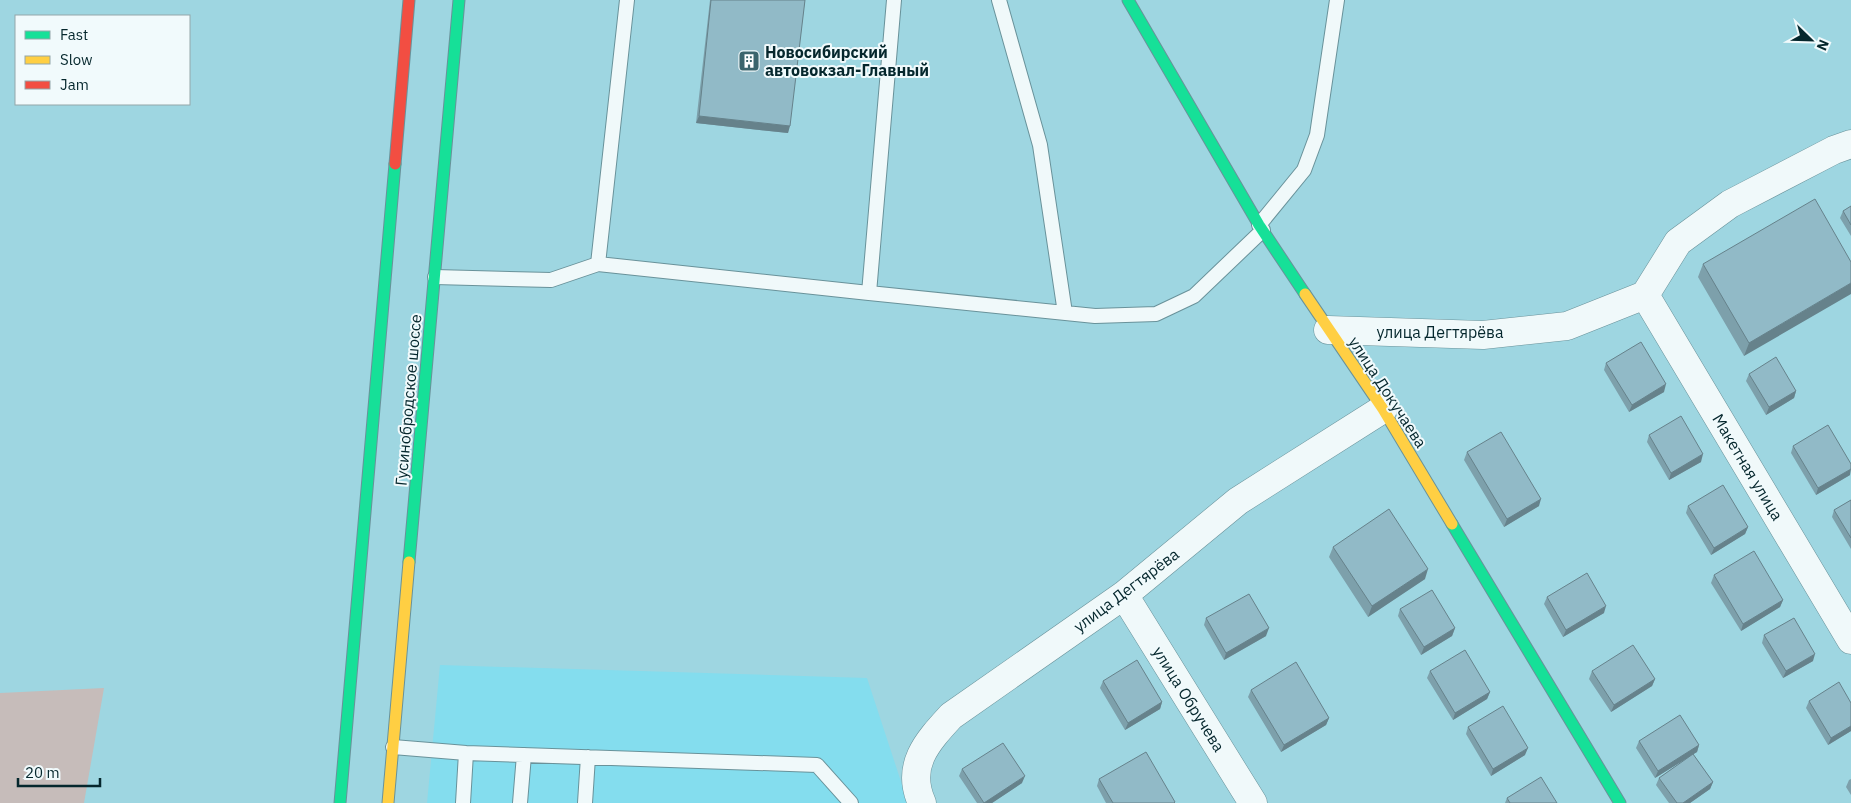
<svg xmlns="http://www.w3.org/2000/svg" width="1851" height="803" viewBox="0 0 1851 803" font-family="'IBM Plex Sans',sans-serif">
  <style>
    .built { fill: #84ddee }
    .green { fill: #c6bcba }
    .lines { fill: none; stroke-linecap: round; stroke-linejoin: round }
    .lane-casing { stroke: #69929a; stroke-width: 16 }
    .street-casing { stroke: #69929a; stroke-width: 29 }
    .fast-casing { stroke: #69929a; stroke-width: 13 }
    .slow-casing { stroke: #69929a; stroke-width: 13 }
    .jam-casing { stroke: #69929a; stroke-width: 13 }
    .lane { stroke: #f0f9fa; stroke-width: 14 }
    .street { stroke: #f0f9fa; stroke-width: 28 }
    .fast { stroke: #16e098; stroke-width: 11 }
    .slow { stroke: #ffcf43; stroke-width: 11 }
    .jam { stroke: #f24e42; stroke-width: 11 }
    .wall { fill: #7da0ab }
    .shaded-wall { fill: #66828b }
    .building { fill: #91bac7; stroke: #66828b }
    .labels { text-anchor: middle; dominant-baseline: central; stroke-width: 4; stroke-linejoin: round; paint-order: stroke }
    .poi-label { font-size: 16px; font-weight: bold; fill: #05272d; stroke: #f1fafc; text-anchor: start }
    .street-label { font-size: 16px; fill: #05272d; stroke: #f1fafc }
  </style>
  <rect width="100%" height="100%" fill="#9ed6e1"/>
  <!-- built -->
  <path class="built" d="M440,665l427,13 41,125h-481z"/>
  <!-- green -->
  <path class="green" d="M104,688l-20,115h-84v-110z"/>
  <g class="lines">
    <!-- lane casing -->
    <g class="lane-casing">
      <path id="lane" d="M999,0l41,145 25,168
        M1259,225l45,-55 13,-35 20,-135
        M598,264l29,-264
        M435,277l116,3 47,-16 271,29 25,-293
        M869,293l226,23 61,-2 38,-18 69,-66
        M393,747l73,6 351,12 34,38
        M463,803l3,-50
        M520,803l4,-48
        M585,803l3,-46"/>
    </g>
    <!-- street casing -->
    <g class="street-casing">
      <path id="street" d="M1645,295l206,345
        M1328,330l155,5 84,-9 78,-31 33,-53 52,-38 104,-54 17,-6
        M1124,595l129,208
        M922,803c-17,-37 5,-61 29,-87l173,-121 114,-94 145,-92"/>
    </g>
    <!-- fast casing -->
    <g class="fast-casing">
      <path id="fast" d="M1128,0l131,225 46,69
        M1452,524l168,279
        M409,562l50,-562
        M340,803l55,-639"/>
    </g>
    <!-- slow casing -->
    <g class="slow-casing">
      <path id="slow" d="M1305,294l78,115 69,115
        M388,803l21,-241"/>
    </g>
    <!-- jam casing -->
    <g class="jam-casing">
      <path id="jam" d="M395,164l14,-164"/>
    </g>
    <!-- lane -->
    <use href="#lane" class="lane"/>
    <!-- street -->
    <use href="#street" class="street"/>
    <!-- fast -->
    <use href="#fast" class="fast"/>
    <!-- slow -->
    <use href="#slow" class="slow"/>
    <!-- jam -->
    <use href="#jam" class="jam"/>
  </g>
  <!-- wall -->
  <path class="wall" d="M710,0h95l-17,133 -92,-10z
    M1851,206v30l-11,-18 3,-7z
    M1851,262l-107,94 -46,-79 5,-13z
    M1606,363l58,29 -35,20 -25,-42z
    M1749,374l47,17 -2,7 -28,17 -20,-34z
    M1649,435l52,27 -32,18 -22,-38z
    M1793,446l57,29 -34,20 -25,-42z
    M1467,452l72,54 -35,21 -40,-67z
    M1851,500v49l-19,-32 2,-7z
    M1688,506l60,21 -3,7 -34,21 -25,-42z
    M1333,547l92,32 -57,38 -39,-60z
    M1714,575l69,25 -3,7 -39,24 -30,-48z
    M1547,597l57,16 -41,24 -19,-33z
    M1400,609l55,19 -3,8 -31,19 -23,-39z
    M1206,618l60,18 -42,24 -20,-35z
    M1764,635l49,26 -30,17 -21,-35z
    M1430,671l60,21 -3,7 -34,21 -26,-42z
    M1592,671l63,8 -3,7 -41,26 -22,-33z
    M1103,681l59,21 -2,7 -35,21 -25,-42z
    M1251,690l78,28 -3,7 -45,27 -33,-55z
    M1809,701l42,2v28l-23,14 -22,-37z
    M1468,727l57,28 -34,21 -25,-42z
    M1639,741l60,4 -2,7 -4,2 20,28 -3,7 -20,14h-21l-13,-18 3,-7 28,-20 -32,20 -19,-30z
    M962,769l60,14 -30,20h-15l-18,-27z
    M1099,779l76,24h-69l-9,-17z
    M1851,779v16l-5,-8 3,-7z
    M1507,798l50,5h-52z"/>
  <!-- shaded-wall -->
  <path class="shaded-wall" d="M699,116l91,10 -2,7 -92,-10z
    M1851,283v11l-107,62 5,-13z
    M1666,384l-2,8 -35,20 3,-7z
    M1796,391l-2,7 -28,17 3,-8z
    M1703,454l-2,8 -32,18 2,-7z
    M1851,469l-1,6 -34,20 2,-7z
    M1541,499l-2,7 -35,21 3,-8z
    M1748,527l-3,7 -34,21 3,-7z
    M1428,569l-3,10 -57,38 4,-11z
    M1783,600l-3,7 -39,24 2,-7z
    M1606,606l-2,7 -41,24 3,-7z
    M1269,628l-3,8 -42,24 2,-7z
    M1455,628l-3,8 -31,19 3,-8z
    M1815,654l-2,7 -30,17 3,-7z
    M1655,679l-3,7 -41,26 3,-7z
    M1490,692l-3,7 -34,21 2,-7z
    M1162,702l-2,7 -35,21 3,-7z
    M1329,718l-3,7 -45,27 3,-7z
    M1851,726v5l-23,14 3,-7z
    M1699,745l-2,7 -42,26 3,-7z
    M1528,748l-3,7 -34,21 2,-7z
    M1025,776l-3,7 -30,20h-8z
    M1713,782l-3,7 -20,14h-7z"/>
  <!-- building -->
  <path class="building" d="M711,0h94l-15,126 -91,-10z
    M1815,199l36,63v21l-102,60 -46,-79z
    M1851,206v19l-8,-14z
    M1641,342l25,42 -34,21 -26,-42z
    M1776,357l20,34 -27,16 -20,-33z
    M1681,416l22,38 -32,19 -22,-38z
    M1828,425l23,39v5l-33,19 -25,-42z
    M1501,432l40,67 -34,20 -40,-67z
    M1723,485l25,42 -34,21 -26,-42z
    M1851,500v38l-17,-28z
    M1389,509l39,60 -56,37 -39,-59z
    M1754,551l29,49 -40,24 -29,-49z
    M1587,573l19,33 -40,24 -19,-33z
    M1432,590l23,38 -31,19 -24,-38z
    M1249,594l20,34 -43,25 -20,-35z
    M1794,618l21,36 -29,17 -22,-36z
    M1633,645l22,34 -41,26 -22,-34z
    M1465,650l25,42 -35,21 -25,-42z
    M1137,660l25,42 -34,21 -25,-42z
    M1296,662l33,56 -45,27 -33,-55z
    M1839,682l12,21v23l-20,12 -22,-37z
    M1503,706l25,42 -35,21 -25,-42z
    M1680,715l19,30 -41,26 -19,-30z
    M1003,743l22,33 -41,27 -22,-34z
    M1146,752l29,50 -1,1h-61l-14,-24z
    M1693,754l20,28 -30,21h-6l-18,-25z
    M1541,777l16,26h-47l-3,-5z"/>
  <!-- icons -->
  <defs>
    <g id="building-square" transform="scale(1.125)"><rect x="-9" y="-9" width="18" height="18" rx="4" fill="#3b646c" stroke="#f1fafc"/><path d="M-4-6H4V6H1V3H-1V6H-4ZM-2.5-4.3h1.7v1.8h-1.7ZM.8-4.3h1.7v1.8H.8ZM-2.5-1h1.7V.8h-1.7ZM.8-1h1.7V.8H.8Z" fill="#fff"/></g>
  </defs>
  <g fill-rule="evenodd">
    <use href="#building-square" x="749" y="61"/>
  </g>
  <g class="labels">
    <!-- poi labels -->
    <g class="poi-label">
      <text x="765" y="52">Новосибирский<tspan x="765" dy="18">автовокзал-Главный</tspan></text>
    </g>
    <!-- street labels -->
    <g class="street-label">
      <text x="1440" y="332">улица Дегтярёва</text>
      <text transform="translate(1388 392) rotate(57)">улица Докучаева</text>
      <text transform="translate(408 400) rotate(-85)">Гусинобродское шоссе</text>
      <text transform="translate(1748 467) rotate(59)">Макетная улица</text>
      <text transform="translate(1126 590) rotate(-37)">улица Дегтярёва</text>
      <text transform="translate(1189 699) rotate(58)">улица Обручева</text>
    </g>
  </g>
  <!-- legend -->
  <rect x="15" y="15" width="175" height="90" fill="#f1fafc" stroke="#93a6a9"/>
  <rect x="25" y="31" width="25" height="8" fill="#16e098" stroke="#93a6a9"/>
  <text x="60" y="40" font-size="15" fill="#05272d">Fast</text>
  <rect x="25" y="56" width="25" height="8" fill="#ffcf43" stroke="#93a6a9"/>
  <text x="60" y="65" font-size="15" fill="#05272d">Slow</text>
  <rect x="25" y="81" width="25" height="8" fill="#f24e42" stroke="#93a6a9"/>
  <text x="60" y="90" font-size="15" fill="#05272d">Jam</text>
  <!-- north arrow -->
  <g transform="translate(1811 40) rotate(113)" stroke="#f1fafc" stroke-width="4" paint-order="stroke">
  <path d="M0-4L9 19L0 12L-9 19Z" fill="#05272d"/>
  <text y="-8" font-size="14" font-weight="bold" text-anchor="middle" fill="#05272d">N</text>
  </g>
  <!-- scale -->
  <path d="M18 778v8h82v-8" fill="none" stroke="#05272d" stroke-width="2.5"/>
  <text x="25" y="778" font-size="15" fill="#05272d" stroke="#f1fafc" stroke-width="4" paint-order="stroke">20 m</text>
</svg>
